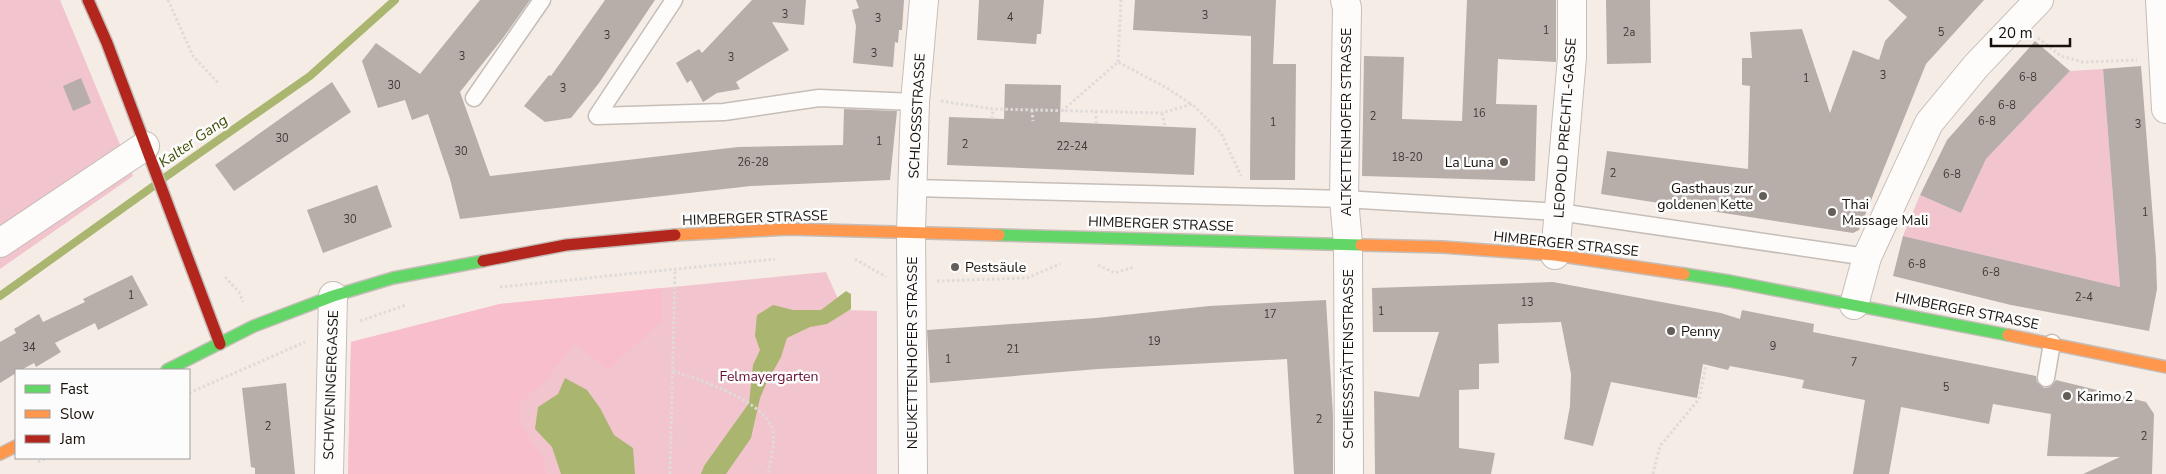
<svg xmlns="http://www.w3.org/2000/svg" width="2166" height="474" viewBox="0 0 2166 474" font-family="'Nunito Sans',sans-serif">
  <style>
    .green { fill: #f2c4cd }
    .forest { fill: #f9becb }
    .water { fill: #aab56f }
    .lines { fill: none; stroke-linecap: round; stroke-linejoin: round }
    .stream { stroke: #aab56f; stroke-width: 8 }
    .building { fill: #b7aeaa }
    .lane-casing { stroke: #c5bdb7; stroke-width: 19 }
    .street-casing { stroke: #c5bdb7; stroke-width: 30 }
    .fast-casing { stroke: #c5bdb7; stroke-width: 14 }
    .slow-casing { stroke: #c5bdb7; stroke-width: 14 }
    .jam-casing { stroke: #c5bdb7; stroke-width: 14 }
    .path { stroke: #dedbd9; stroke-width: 3; stroke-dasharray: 2.5 2.5; stroke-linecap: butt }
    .lane { stroke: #fefcfb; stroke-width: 16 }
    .street { stroke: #fefcfb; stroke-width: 28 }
    .fast { stroke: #63d668; stroke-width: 11 }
    .slow { stroke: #ff974d; stroke-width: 11 }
    .jam { stroke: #b3261e; stroke-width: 11 }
    .poi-dot { fill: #655d57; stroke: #fcfcfc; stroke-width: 2 }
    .labels { text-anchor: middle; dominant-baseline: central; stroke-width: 5; stroke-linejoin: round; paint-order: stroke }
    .number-label { font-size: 11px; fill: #3f3833 }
    .street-label { font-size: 14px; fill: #17100b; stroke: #fcfcfc }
    .poi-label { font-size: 14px; fill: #17100b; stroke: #fcfcfc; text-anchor: start }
    .park-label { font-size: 14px; fill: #660f34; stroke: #fcfcfc }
    .water-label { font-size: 15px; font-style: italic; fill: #445007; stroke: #fcfcfc }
  </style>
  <rect width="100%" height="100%" fill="#f5ece5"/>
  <!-- green -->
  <path class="green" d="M0,0h60l73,176 -133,93z
    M2103,69l17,218 -217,-51 17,-41 41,18 25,-54 84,-88z
    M826,272l17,38 34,1v163h-529l3,-132 149,-38z"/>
  <!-- forest -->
  <path class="forest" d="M662,288v32l-54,50 -33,-27 -29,37 -26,23 -1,20 23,33 4,18h-198l3,-132 149,-38z"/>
  <!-- water -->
  <path class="water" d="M846,291l5,3v15l-24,15 -17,3 -23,11 -6,19 -15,27 -6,14 -9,40 -25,36h-25l3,-8 45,-63 4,-38 7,-15 -5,-14 2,-21 16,-10 20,5h28z
    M565,378l22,12 13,18 14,27 19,13 2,26h-74l-9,-27 -17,-18 3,-22 20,-13z"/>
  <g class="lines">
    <!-- stream -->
    <path class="stream" d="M164,178l146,-102 85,-76
      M0,296l155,-111"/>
  </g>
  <!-- building -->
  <path class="building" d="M480,0h50l-27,38 -43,54 30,84 248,-29 105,-2 1,-36 53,2 -7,69 -139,6 -291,33 -10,-40 -22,-65 -16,6 -7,-20 -27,8 -16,-47 14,-18 44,31z
    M605,0h50l-56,83 -28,35 -26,4 -21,-16 25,-31 2,1z
    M752,0h54l-2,25 -32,-3 17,28 -53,32 4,7 -23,4 -14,9 -12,-22 -4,3 -11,-20 23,-14 3,4z
    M856,0h48l-2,30h-3l-1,13 -3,-1 -2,25 -40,-4 3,-37 -4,-16 7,-2z
    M979,0h65l-3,34h-4l-1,10 -59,-4z
    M1135,0h141l-3,64h23l-1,116h-45l1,-144 -118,-6z
    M1467,0h89v62l-58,-3 -2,45 41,1 -2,76 -173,-5 2,-120 40,1 -2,62 60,2z
    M1606,0h44l1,63 -44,1z
    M1888,0h96l-58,64 -67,166 -6,3 -252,-39 6,-43 141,18 2,-83 -8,-1v-27h10l-2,-26 52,-3 28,84 23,-63 26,10 6,-19 22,-24z
    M2035,41l35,30 -84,88 -25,54 -41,-18 27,-55z
    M2141,66l15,192 1,31 -8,42 -138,-26 -118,-29 10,-40 217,51 -17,-218z
    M81,78l10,25 -18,8 -10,-25z
    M332,82l19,30 -117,79 -19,-26z
    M1005,84l56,1 -1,37 136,6 -2,47 -247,-10 2,-48 55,2z
    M377,185l15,42 -69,26 -16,-43z
    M132,275l16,30 -50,25 -3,-7 -40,20 6,9 -25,15 -2,-4 -13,7h-5v3l-16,10v-41l16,-9 -2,-4 25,-15 4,8 42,-20 -2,-3z
    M1553,282l168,31 19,6 2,-9 72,14 -1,8 223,44 1,6 7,6 6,-1 6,-7 90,22 8,12 -2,60h-69l37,-17 -73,-1 4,-42 -58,-10 -4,20 -88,-17 -12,67h-36l12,-74 -63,-12 2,-8 -74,-14 -2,4 -25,-6 -6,34 -86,-16 -18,64 -29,-7 6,-33 1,-32 -10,-52 -63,2 1,39 -20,1v25l-20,1v58l36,5 -4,21h-116l-1,-83 45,6 20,-65h-66l-1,-44z
    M1326,300l7,115v59h-39l-7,-115 -189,10 -168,14 -3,-53 169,-12 113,-12z
    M286,383l9,91h-40v-6l-4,-1 -9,-79z"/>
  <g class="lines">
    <!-- lane casing -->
    <g class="lane-casing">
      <path id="lane" d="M674,0l-77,116 127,-4 95,-14 96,4
        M474,98l68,-98
        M913,188l431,11 215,13 308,45
        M2046,378l6,-35"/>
    </g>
    <!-- street casing -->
    <g class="street-casing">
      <path id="street" d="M1345,0l2,8 -3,191 4,45 1,230
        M2160,0l6,109
        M0,243l145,-97
        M1555,255l17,-198v-57
        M1854,305l13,-48 62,-134 47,-57 63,-66
        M329,474l4,-178
        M913,474l-2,-243 4,-129 9,-102"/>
    </g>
    <!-- fast casing -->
    <g class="fast-casing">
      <path id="fast" d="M999,235l362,10
        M1684,274l45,7 279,54
        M167,370l87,-44 79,-30 60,-18 90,-17"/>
    </g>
    <!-- slow casing -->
    <g class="slow-casing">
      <path id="slow" d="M675,235l113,-6 211,6
        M1361,245l81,2 113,8 129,19
        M2008,335l158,32
        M0,454l16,-8"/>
    </g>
    <!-- jam casing -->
    <g class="jam-casing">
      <path id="jam" d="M88,0l19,43 113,301
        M483,261l83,-16 109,-10"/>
    </g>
    <!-- path -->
    <path class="path" d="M168,0l25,56 26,28
      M2038,38l23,18 22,6 54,-2
      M1118,62l3,-62
      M941,101l52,8 169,4 30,-9 29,29 20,43
      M1032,110l1,11
      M1062,111l56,-49 49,26 24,16
      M1096,111v12
      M1162,113l3,13
      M992,119l1,-10
      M855,259l31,18
      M1098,265l17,8 19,-6
      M225,277l14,15 4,10
      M937,281l90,-3 33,-14
      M500,287l275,-28
      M360,321l46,-16
      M673,371c25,8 96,31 100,61 2,14 -2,28 -5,42
      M189,393l116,-51
      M38,462l9,-4
      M670,474l5,-204
      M1653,474l7,-28 39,-47 7,-34"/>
    <!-- lane -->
    <use href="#lane" class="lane"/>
    <!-- street -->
    <use href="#street" class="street"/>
    <!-- fast -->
    <use href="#fast" class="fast"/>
    <!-- slow -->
    <use href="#slow" class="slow"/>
    <!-- jam -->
    <use href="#jam" class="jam"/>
  </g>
  <!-- markers -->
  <g class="poi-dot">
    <circle cx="1504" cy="162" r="5"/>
    <circle cx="1763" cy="196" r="5"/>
    <circle cx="1832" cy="212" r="5"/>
    <circle cx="955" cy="267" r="5"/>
    <circle cx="1671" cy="331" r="5"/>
    <circle cx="2067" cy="396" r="5"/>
  </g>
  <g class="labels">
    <!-- number labels -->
    <g class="number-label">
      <text x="785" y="14">3</text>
      <text x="1205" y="15">3</text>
      <text x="1010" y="17">4</text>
      <text x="878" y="18">3</text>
      <text x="1546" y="30">1</text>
      <text x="1629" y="32">2a</text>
      <text x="1941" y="32">5</text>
      <text x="607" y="35">3</text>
      <text x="874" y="53">3</text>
      <text x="462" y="56">3</text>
      <text x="731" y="57">3</text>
      <text x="1883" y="75">3</text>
      <text x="2028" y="77">6-8</text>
      <text x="1806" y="78">1</text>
      <text x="394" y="85">30</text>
      <text x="563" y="88">3</text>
      <text x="2007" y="105">6-8</text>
      <text x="1479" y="113">16</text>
      <text x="1373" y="116">2</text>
      <text x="1987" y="121">6-8</text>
      <text x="1273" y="122">1</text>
      <text x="2138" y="124">3</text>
      <text x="282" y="138">30</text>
      <text x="879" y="141">1</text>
      <text x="965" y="144">2</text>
      <text x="1072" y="146">22-24</text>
      <text x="461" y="151">30</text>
      <text x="1407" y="157">18-20</text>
      <text x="753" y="162">26-28</text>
      <text x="1613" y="173">2</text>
      <text x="1952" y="174">6-8</text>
      <text x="2145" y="212">1</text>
      <text x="350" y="219">30</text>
      <text x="1917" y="264">6-8</text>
      <text x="1991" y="272">6-8</text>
      <text x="131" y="295">1</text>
      <text x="2084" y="297">2-4</text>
      <text x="1527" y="302">13</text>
      <text x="1381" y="311">1</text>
      <text x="1270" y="314">17</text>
      <text x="1154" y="341">19</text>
      <text x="1773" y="346">9</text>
      <text x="29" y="347">34</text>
      <text x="1013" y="349">21</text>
      <text x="948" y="359">1</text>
      <text x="1854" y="362">7</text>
      <text x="1946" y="387">5</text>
      <text x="1319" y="419">2</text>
      <text x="268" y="426">2</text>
      <text x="2144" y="436">2</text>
    </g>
    <!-- street labels -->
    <g class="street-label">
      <text transform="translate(917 116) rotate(-87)">SCHLOSSSTRASSE</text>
      <text transform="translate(1346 122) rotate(-90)">ALTKETTENHOFER STRASSE</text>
      <text transform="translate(1565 128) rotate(-86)">LEOPOLD PRECHTL-GASSE</text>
      <text transform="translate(755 218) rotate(-2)">HIMBERGER STRASSE</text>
      <text transform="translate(1161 224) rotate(2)">HIMBERGER STRASSE</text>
      <text transform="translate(1566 244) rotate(6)">HIMBERGER STRASSE</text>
      <text transform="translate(1967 311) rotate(11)">HIMBERGER STRASSE</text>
      <text transform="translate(912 353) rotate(-90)">NEUKETTENHOFER STRASSE</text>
      <text transform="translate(1348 359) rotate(-90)">SCHIESSSTÄTTENSTRASSE</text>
      <text transform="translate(331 385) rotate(-88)">SCHWENINGERGASSE</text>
    </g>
    <!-- poi labels -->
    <g class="poi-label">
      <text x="1494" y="162" text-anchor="end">La Luna</text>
      <text x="1753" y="188" text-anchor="end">Gasthaus zur<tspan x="1753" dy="16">goldenen Kette</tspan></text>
      <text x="1842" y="204">Thai<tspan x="1842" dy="16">Massage Mali</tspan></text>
      <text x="965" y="267">Pestsäule</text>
      <text x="1681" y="331">Penny</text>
      <text x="2077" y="396">Karimo 2</text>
    </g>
    <!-- park labels -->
    <g class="park-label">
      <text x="769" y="376">Felmayergarten</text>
    </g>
    <!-- water labels -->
    <g class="water-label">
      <text transform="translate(193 141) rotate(-35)">Kalter Gang</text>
    </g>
  </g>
  <!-- legend -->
  <rect x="15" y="369" width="175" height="90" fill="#fcfcfc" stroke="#a09e9c"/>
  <rect x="25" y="385" width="25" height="8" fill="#63d668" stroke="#a09e9c"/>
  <text x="60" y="394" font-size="15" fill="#17100b">Fast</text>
  <rect x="25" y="410" width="25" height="8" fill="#ff974d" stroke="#a09e9c"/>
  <text x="60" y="419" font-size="15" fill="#17100b">Slow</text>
  <rect x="25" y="435" width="25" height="8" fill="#b3261e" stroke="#a09e9c"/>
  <text x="60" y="444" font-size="15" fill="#17100b">Jam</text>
  <!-- scale -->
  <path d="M1991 38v8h79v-8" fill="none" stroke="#17100b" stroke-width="2.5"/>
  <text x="1998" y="38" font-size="15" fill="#17100b" stroke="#fcfcfc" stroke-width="4" paint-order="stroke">20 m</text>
</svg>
